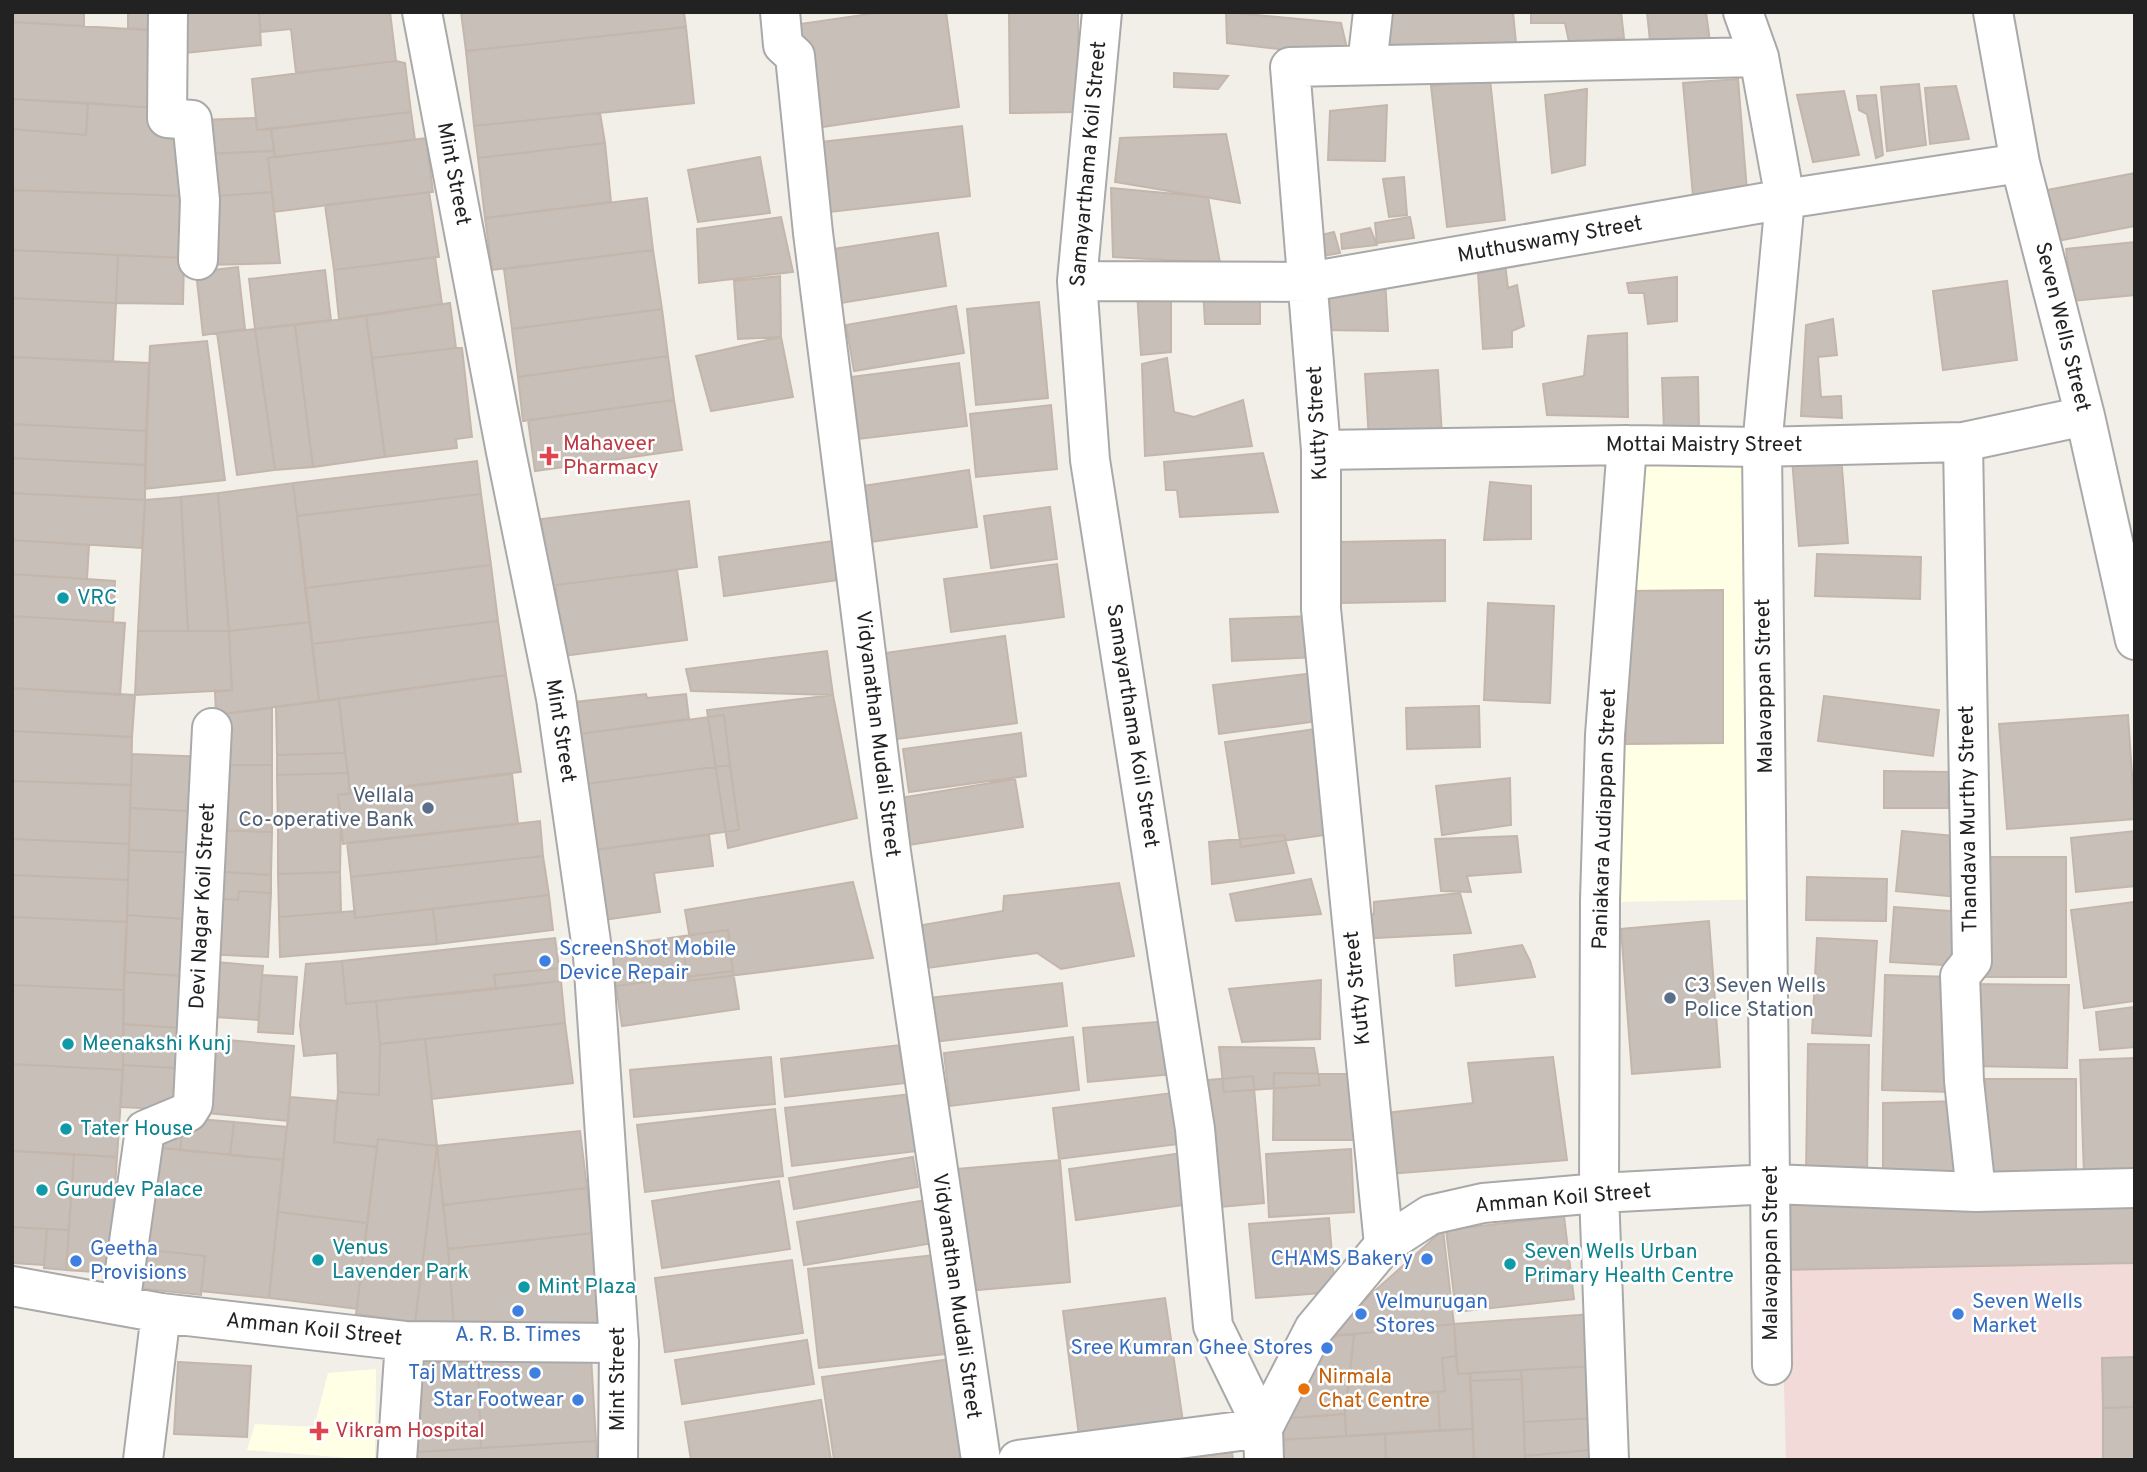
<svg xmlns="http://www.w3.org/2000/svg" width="2147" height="1472" viewBox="0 0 2147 1472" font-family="Overpass,sans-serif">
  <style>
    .commercial { fill: #f2dad9 }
    .education { fill: #ffffe5 }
    .building { fill: #c7bfb8; stroke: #c4b6ab; stroke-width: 2 }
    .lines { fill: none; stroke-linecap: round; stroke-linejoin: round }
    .minor-casing { stroke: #a9a9a9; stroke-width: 42 }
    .tertiary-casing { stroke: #a9a9a9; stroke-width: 42 }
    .minor { stroke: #fff; stroke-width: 38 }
    .tertiary { stroke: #fff; stroke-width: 38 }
    .health-dot { fill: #e0444e; stroke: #fff; stroke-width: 2.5 }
    .culture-dot { fill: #0f9aa8; stroke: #fff; stroke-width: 2.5 }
    .service-dot { fill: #5c6f8a; stroke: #fff; stroke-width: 2.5 }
    .shop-dot { fill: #3f7fe0; stroke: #fff; stroke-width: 2.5 }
    .food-dot { fill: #e8710a; stroke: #fff; stroke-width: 2.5 }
    .labels { text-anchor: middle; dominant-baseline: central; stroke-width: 5; stroke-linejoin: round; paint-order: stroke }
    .street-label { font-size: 21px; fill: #222; stroke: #fff }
    .health-label { font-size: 21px; fill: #be3a42; stroke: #fff; text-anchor: start }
    .culture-label { font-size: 21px; fill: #0d838f; stroke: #fff; text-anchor: start }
    .service-label { font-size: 21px; fill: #4e5e75; stroke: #fff; text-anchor: end }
    .shop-label { font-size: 21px; fill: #366cbe; stroke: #fff; text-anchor: start }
    .food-label { font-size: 21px; fill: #c56008; stroke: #fff; text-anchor: start }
  </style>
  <rect width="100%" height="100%" fill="#f2efe9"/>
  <!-- commercial -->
  <path class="commercial" d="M2135,1194v163l-33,1 1,102h-317l-7,-260z"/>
  <!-- education -->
  <path class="education" d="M1779,462l1,437 -164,3 23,-439z
    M376,1369l-1,91 -128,-10 8,-26 59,3 14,-54z"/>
  <!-- building -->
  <path class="building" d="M12,12h72v14l-72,-4z
    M128,12h35v19l-35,-3z
    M173,12h86l2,33 -84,9z
    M259,12h131l6,49 -100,12 -5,-44 -30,3z
    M461,12h223l2,15 -220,24z
    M883,12h63l13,95 -144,21 -15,-104z
    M1009,12h69v100l-68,1z
    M1226,12l115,11 8,34 -122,-14z
    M1377,12h136l4,41 -145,3z
    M1531,12h90l3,26 -55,4 -4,-19h-34z
    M1647,12h59l5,37 -60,2z
    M12,22l151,9 -5,77 -146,-9z
    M686,27l8,76 -220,23 -8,-75z
    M396,61l9,2 6,49 -154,18 -5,-51z
    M1174,73l54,3 -10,13 -44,-2z
    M1490,79l15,141 -58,7 -16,-141z
    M1738,79l9,112 -54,5 -10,-113z
    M1919,84l7,61 -39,6 -6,-64z
    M1956,86l13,53 -39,5 -5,-56z
    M1587,89l-2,76 -33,8 -7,-78z
    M1844,91l15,64 -46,7 -16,-67z
    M1876,95l7,60 -7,3 -9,-44 -8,-4 -2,-14z
    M12,99l76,4 -2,32 -74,-6z
    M88,103l70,5 28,19 -1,69 -173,-6v-61l74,6z
    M1387,105l-2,56 -57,-1 2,-49z
    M411,112l4,28 -140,17 -4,-28z
    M600,113l5,30 -127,15 -4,-32z
    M256,118l1,12 14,-1 3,22 -74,3 -1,-34z
    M962,126l8,70 -140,16 -9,-70z
    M1226,134l14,69 -125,-21 5,-44z
    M426,138l7,54 -159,20 -6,-54z
    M605,143l6,59 -126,16 -7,-60z
    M274,151l1,6 -7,1 4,34 -68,5 -1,-43z
    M760,157l10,56 -72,9 -10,-52z
    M2135,173v53l-83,16 -10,-51z
    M1404,177l3,38 -18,2 -6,-38z
    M1111,188l97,9 12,66 -107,-6z
    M12,190l173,6 -1,62 -172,-8z
    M272,192l8,71 -75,2 -1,-68z
    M429,192l10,65 -105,13 -9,-65z
    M647,198l6,52 -161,20 -7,-52z
    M781,217l12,55 -94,11 -2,-54z
    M1410,217l4,21 -37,5 -2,-20z
    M1370,228l7,17 -35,4 -1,-15z
    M1334,232l6,21 -29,5 -2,-20z
    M938,233l8,53 -118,19 -8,-54z
    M2135,242v53l-63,6 -6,-52z
    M12,250l106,5 -2,48 -104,-5z
    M653,250l9,59 -150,20 -8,-60z
    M118,255l66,3 -1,46 -67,-1z
    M435,257l7,47 -103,15 -5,-49z
    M1505,263l3,25 9,-3 7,41 -12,5v16l-29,2 -5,-76z
    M238,267l7,62 -42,6 -7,-63z
    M325,270l6,50 -76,9 -6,-50z
    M780,276l1,61 -43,2 -4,-58z
    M1677,277v44l-29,3 -4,-31h-15l-2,-10z
    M1385,278l3,53 -66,-1 -2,-41z
    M2007,281l10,79 -74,10 -10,-79z
    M1203,288l57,1v35h-55z
    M1137,292h34v60l-30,3z
    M12,298l104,5 -3,59 -101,-5z
    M1039,302l9,96 -72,7 -9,-96z
    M450,303l6,45 -84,10 -6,-42z
    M956,306l8,47 -110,18 -8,-46z
    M662,309l6,47 -150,21 -6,-48z
    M366,316l19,141 -72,10 -18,-142z
    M1833,319l4,36 -19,2 3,40 20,-1 1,22 -41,-2 5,-91z
    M295,325l18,142 -38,3 -20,-141z
    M255,329l20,141 -38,5 -20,-142z
    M1627,333l1,84 -81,-2 -4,-31 41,-8 4,-40z
    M781,337l12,60 -82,14 -15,-55z
    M207,341l18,139 -80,9 5,-143z
    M456,348h6l10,89 -16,2 1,9 -72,9 -13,-99z
    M668,356l6,44 -151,21 -5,-44z
    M12,357l137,6 -3,68 -134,-7z
    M1167,358l7,54 20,5 49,-17 9,46 -107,10 -3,-92z
    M959,363l8,63 -108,13 -9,-62z
    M1438,370l4,66 -73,4 -4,-66z
    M1698,377l1,52 -35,1 -2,-52z
    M674,400l8,50 -147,21 -7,-51z
    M1051,405l6,64 -81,8 -6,-63z
    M12,424l134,7 -1,34 -133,-7z
    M1263,453l15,59 -98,5 -3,-27h-11l-2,-28z
    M1841,455l7,88 -49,3 -7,-87z
    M12,458l133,7v35l-133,-7z
    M477,461l4,33 -184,22 -4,-33z
    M969,470l8,57 -107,15 -8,-56z
    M1490,482l41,4v53l-47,1z
    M293,483l17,139 -81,9 -11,-138z
    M12,493l133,7 -3,48 -130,-8z
    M218,493l11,138h-41l-7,-134z
    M481,494l10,71 -186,23 -8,-72z
    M181,497l7,134h-50l7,-131z
    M689,501l8,66 -147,19 -9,-67z
    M1050,507l7,52 -66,9 -7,-52z
    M12,540l77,5 -2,34 -75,-5z
    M841,540l5,39 -122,17 -5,-39z
    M1445,540v61l-105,2 -1,-61z
    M1817,554l104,3 -1,42 -105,-3z
    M1057,564l7,53 -113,15 -7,-53z
    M491,565l7,56 -186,23 -7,-56z
    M677,570l10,70 -123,16 -9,-71z
    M12,574l103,7 -2,41 -101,-6z
    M1723,590v153l-97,1 -1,-153z
    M1488,603l66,3 -4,97 -66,-3z
    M12,616l113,7 -5,72 -108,-7z
    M1315,616l2,41 -85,4 -2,-42z
    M498,621l8,54 -187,26 -7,-57z
    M310,622l9,79 -103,14 -1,-23 17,-2 -3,-59z
    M138,631h91l3,59 -97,5z
    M1005,636l12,87 -127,17 -12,-86z
    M827,651l6,44 -142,-4 -5,-22z
    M1314,673l5,48 -100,13 -6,-49z
    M506,675l15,97 -171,21 -11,-94z
    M12,688l123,7 -3,42 -120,-6z
    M646,694l1,4 39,-4 3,25 -110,15 -4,-32z
    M833,695l24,123 -129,30 -21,-138z
    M1824,696l115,14 -6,46 -115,-15z
    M339,699l6,54 -68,2 -1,-48z
    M1479,706l1,41 -73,2 -1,-41z
    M272,708v57h-58l2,-50z
    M724,715l6,50 -145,19 -6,-50z
    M2128,715l7,104 -128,10 -8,-105z
    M1323,728l16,105 -98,14 -16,-105z
    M12,731l120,6 -1,48 -119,-4z
    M1021,733l5,43 -117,16 -6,-43z
    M345,753l3,20 -71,2v-20z
    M132,754l75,3 -2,55 -75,-4z
    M214,765h58v67l-61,-2z
    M730,765l9,65 -145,20 -9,-66z
    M1884,771l65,1 -1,36h-64z
    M348,773l2,20 -12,2 3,26 -63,3 -1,-49z
    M512,774l6,50 -175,20 -5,-49z
    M1510,778l1,47 -69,10 -6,-49z
    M1015,779l8,48 -121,19 -8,-47z
    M12,781l119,4 -2,59 -117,-5z
    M130,808l75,4 -3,41 -73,-3z
    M341,821l-1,51 -62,2v-50z
    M540,821l3,35 -192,21 -4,-34z
    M211,830l61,2 -1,43 -62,-4z
    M1902,831l62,6 -6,60 -62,-6z
    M2135,831v55l-59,6 -5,-54z
    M709,835l4,31 -59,7 6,39 -57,8 -9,-70z
    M1284,835l10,38 -82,11 -3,-42z
    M1517,836l4,36 -54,4 4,16 -30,-1 -6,-52z
    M12,839l117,5 -1,36 -116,-5z
    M129,850l73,3 -4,67 -71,-5z
    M543,856l6,39 -194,23 -4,-41z
    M1979,857h87v120h-87z
    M209,871l62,4v18l-32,-2 -1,9 -30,-2z
    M340,872l1,40 -62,5 -1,-43z
    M12,875l116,5 -1,42 -115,-5z
    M1807,877l80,2 -1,42 -80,-1z
    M1311,879l10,35 -85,7 -6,-27z
    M853,882l20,76 -184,23 -5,-24 8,-6 -7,-41z
    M1119,883l15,73 -73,13 -24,-16 -109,15 -11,-42 86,-15 1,-15z
    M239,891l32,2 -3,64 -64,-3 4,-56 30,2z
    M1460,893l11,40 -113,6 -3,-24 19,-1v-12z
    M549,895l4,35 -116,14 -4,-35z
    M2135,902v99l-51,7 -13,-98z
    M1894,907l70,5 -3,54 -71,-4z
    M433,909l4,35 -157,13 -1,-40 76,-6v7z
    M127,915l71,5 -2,57 -72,-5z
    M12,917l115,5 -3,68 -112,-5z
    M1709,921l11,146 -88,7 -11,-145z
    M728,930l5,41 -117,15 -5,-40z
    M555,938l4,30 -65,7 2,14 -150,15 -4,-43z
    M1817,938l60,3 -6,95 -59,-3z
    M1522,945l8,16 5,16 -79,9 -2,-31z
    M205,961l58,5 -5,54 -58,-4z
    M342,961l4,43 30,-3 4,43 -1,51 -41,-3 -1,-39 -33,3 -4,-31 6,-61z
    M559,968l2,13 -65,8 -2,-14z
    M733,971l6,38 -117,17 -6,-40z
    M124,972l72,5 -2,52 -71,-5z
    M262,975l35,2 -4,57 -35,-2z
    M1885,975l68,2 -3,115 -68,-2z
    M1321,980l-1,59 -78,3 -13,-53z
    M561,981l4,42 -185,21 -4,-43z
    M1062,983l5,43 -133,16 -5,-44z
    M1970,984l99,1 -2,83 -98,-2z
    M12,985l112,5 -1,80 -111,-6z
    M2135,1007v40l-35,3 -4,-38z
    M1169,1021l4,53 -85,8 -5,-54z
    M565,1023l8,60 -141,16 -7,-60z
    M123,1024l71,5 -2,40 -69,-4z
    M1073,1037l6,53 -129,16 -6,-53z
    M205,1038l89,8 -6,75 -91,-9z
    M425,1039l12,107 -59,-7 -1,8 -43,-5 4,-50 41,3 1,-51z
    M909,1044l4,38 -128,15 -4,-38z
    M1808,1044l61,1 -2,129 -61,-1z
    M1219,1047l95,1 6,37 -96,7z
    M771,1057l4,47 -141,13 -4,-47z
    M1553,1057l14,103 -178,14 -3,-61 87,-10 -5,-40z
    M2134,1058l1,114 -51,3 -4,-115z
    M12,1064l111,6 -6,87 -105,-6z
    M123,1065l69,4 -8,41 -64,-3z
    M1274,1073l87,1v66h-88z
    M1253,1076l11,127 -55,5 -12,-127z
    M1985,1079h91v96h-91z
    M1180,1092l7,51 -128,16 -6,-51z
    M911,1094l7,57 -126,15 -7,-58z
    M290,1097l47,4 -3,41 43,5 -10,76 -89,-11z
    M1961,1101l1,76 -79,1v-75z
    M775,1109l8,67 -138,16 -8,-67z
    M184,1118l50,4 -4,33 -50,-5z
    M184,1118l-4,32 -28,-3z
    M234,1122l53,5 -4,33 -53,-5z
    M580,1131l7,57 -144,17 -6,-59z
    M378,1139l59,7 -22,176 -59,-8z
    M437,1146l11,103 6,77 -39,-4z
    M152,1147l131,13 -14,138 -68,-7 4,-35 -64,-7z
    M1351,1149l3,63 -85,5 -3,-63z
    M12,1151l62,3 -5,76 -57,-3z
    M1183,1153l8,51 -115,16 -7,-51z
    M74,1154l43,3 -8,116 -43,-3z
    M913,1157l5,30 -124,22 -5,-31z
    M1060,1160l10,122 -102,9 -11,-122z
    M779,1181l11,68 -128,19 -10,-67z
    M587,1188l6,45 -145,16 -5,-44z
    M2135,1194v69l-355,7 -1,-70z
    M938,1198l7,43 -141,24 -7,-43z
    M278,1212l89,11 -10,86 -88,-11z
    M1564,1216l10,83 -118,13 -10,-82z
    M1329,1218l6,74 -79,6 -7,-74z
    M12,1227l35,2 -3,36 -32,-2z
    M47,1229l22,1 -3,40 -22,-2z
    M1443,1230l11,94 -131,13z
    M593,1233l9,95 -148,-2 -6,-77z
    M141,1249l64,7 -4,39 -64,-7z
    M934,1255l11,99 -126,14 -11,-99z
    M792,1260l11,73 -138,19 -10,-74z
    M1165,1298l18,124 -104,14 -16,-125z
    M1592,1314l2,52 -136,8 -4,-50z
    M1454,1324l2,32 -14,2 3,33 -98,9 7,-66z
    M1354,1334l-9,80 -68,5 46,-82z
    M807,1340l7,44 -132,20 -7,-44z
    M591,1356l5,85 -115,7 -3,-87z
    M1456,1356l2,18 12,-1 3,56 -33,1 -2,-38 7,-1 -3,-33z
    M2135,1357v50l-32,1 -1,-50z
    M951,1359l15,101h-132l-12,-83z
    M478,1361l3,87 -79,5 6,-89z
    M178,1362l73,4 -4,71 -73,-3z
    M1594,1366l3,52 -73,4 -3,-52z
    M1521,1370l1,9 -52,2v-8z
    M1522,1379l3,81h-51l-4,-79z
    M1438,1392l2,38 -94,6 -1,-22 2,-14z
    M821,1400l10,60h-140l-6,-38z
    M2135,1407v53h-32v-52z
    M1345,1414l1,22 -68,4 -1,-21z
    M1597,1418l2,31 -74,7 -1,-34z
    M1473,1429l1,31h-88l-1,-26z
    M1385,1434l1,26h-107l-1,-20z
    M596,1441l1,19h-195v-7z
    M1231,1444l2,16h-100z
    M1599,1449l1,11h-75v-4z"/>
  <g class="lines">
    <!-- minor casing -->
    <g class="minor-casing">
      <path id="minor" d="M168,12l-1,106 25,2 8,80 -2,60
        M780,12l3,33 12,11 18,177 78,619 90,608
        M1102,12l-25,269 13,179 105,669 18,197 50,102 1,32
        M1743,12l16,45 26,142 -23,248 10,918
        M1993,12l27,151 65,253 50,224
        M1367,65l6,-53
        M1077,281l231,1 477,-83 235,-36
        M1963,442l9,519 -12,15 4,105 12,111
        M1321,450l306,-5 135,2 201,-5 122,-26
        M1384,1245l-63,-636v-159l-31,-383 469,-10
        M12,1286l149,27 244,28 214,2
        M120,1305l25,-175 43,-18 5,-8 19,-376
        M143,1460l18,-147
        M397,1460l8,-119
        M1018,1460l245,-32 51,-99 70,-84 46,-30 53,-12 116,-10 172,-9 205,8 159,-4
        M1609,1460l-10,-267 1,-293 5,-165 22,-290"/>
    </g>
    <!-- tertiary casing -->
    <g class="tertiary-casing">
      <path id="tertiary" d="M422,12l84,440 50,246 37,258 26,387 -1,117"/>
    </g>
    <!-- minor -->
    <use href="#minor" class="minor"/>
    <!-- tertiary -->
    <use href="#tertiary" class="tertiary"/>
  </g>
  <!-- markers -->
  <g class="health-dot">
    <path d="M545.5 445.5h7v7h7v7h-7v7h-7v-7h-7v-7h7z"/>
    <path d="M315.5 1420.5h7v7h7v7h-7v7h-7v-7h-7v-7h7z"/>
  </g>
  <g class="culture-dot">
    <circle cx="63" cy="598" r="7"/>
    <circle cx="68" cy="1044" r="7"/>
    <circle cx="66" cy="1129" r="7"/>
    <circle cx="42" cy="1190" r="7"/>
    <circle cx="318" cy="1260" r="7"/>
    <circle cx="1510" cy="1264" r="7"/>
    <circle cx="524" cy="1287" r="7"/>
  </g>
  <g class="service-dot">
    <circle cx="428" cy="808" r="7"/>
    <circle cx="1670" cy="998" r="7"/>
  </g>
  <g class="shop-dot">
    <circle cx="545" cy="961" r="7"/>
    <circle cx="1427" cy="1259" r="7"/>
    <circle cx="76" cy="1261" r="7"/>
    <circle cx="518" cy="1311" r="7"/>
    <circle cx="1361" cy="1314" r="7"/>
    <circle cx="1958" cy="1314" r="7"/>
    <circle cx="1327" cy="1348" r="7"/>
    <circle cx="535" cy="1373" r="7"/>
    <circle cx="578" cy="1400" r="7"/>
  </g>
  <circle class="food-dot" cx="1304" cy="1389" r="7"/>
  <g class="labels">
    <!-- street labels -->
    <g class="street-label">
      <text transform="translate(1089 164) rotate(-85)">Samayarthama Koil Street</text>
      <text transform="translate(453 174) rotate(79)">Mint Street</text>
      <text transform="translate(1550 240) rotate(-10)">Muthuswamy Street</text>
      <text transform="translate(2062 327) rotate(76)">Seven Wells Street</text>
      <text transform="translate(1318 423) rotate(-93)">Kutty Street</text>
      <text x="1704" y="445">Mottai Maistry Street</text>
      <text transform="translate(1765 686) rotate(-91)">Malavappan Street</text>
      <text transform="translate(1132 726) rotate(81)">Samayarthama Koil Street</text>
      <text transform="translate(560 731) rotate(81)">Mint Street</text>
      <text transform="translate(877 734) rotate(83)">Vidyanathan Mudali Street</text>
      <text transform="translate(1605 819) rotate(-88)">Paniakara Audiappan Street</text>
      <text transform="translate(1969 819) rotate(-91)">Thandava Murthy Street</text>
      <text transform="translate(203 906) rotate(-87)">Devi Nagar Koil Street</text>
      <text transform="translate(1358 988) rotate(-96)">Kutty Street</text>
      <text transform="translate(1563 1199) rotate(-5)">Amman Koil Street</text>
      <text transform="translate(1771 1253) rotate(-90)">Malavappan Street</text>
      <text transform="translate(956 1296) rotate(82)">Vidyanathan Mudali Street</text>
      <text transform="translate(314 1330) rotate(6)">Amman Koil Street</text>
      <text transform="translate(618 1379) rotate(-90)">Mint Street</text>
    </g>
    <!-- health labels -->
    <g class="health-label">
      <text x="563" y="444">Mahaveer<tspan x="563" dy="24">Pharmacy</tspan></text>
      <text x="335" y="1431">Vikram Hospital</text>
    </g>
    <!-- culture labels -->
    <g class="culture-label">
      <text x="77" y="598">VRC</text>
      <text x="82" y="1044">Meenakshi Kunj</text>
      <text x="80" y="1129">Tater House</text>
      <text x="56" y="1190">Gurudev Palace</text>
      <text x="332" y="1248">Venus<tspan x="332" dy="24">Lavender Park</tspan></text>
      <text x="1524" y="1252">Seven Wells Urban<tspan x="1524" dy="24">Primary Health Centre</tspan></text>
      <text x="538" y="1287">Mint Plaza</text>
    </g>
    <!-- service labels -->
    <g class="service-label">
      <text x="414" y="796">Vellala<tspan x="414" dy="24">Co-operative Bank</tspan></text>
      <text x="1684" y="986" text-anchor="start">C3 Seven Wells<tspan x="1684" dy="24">Police Station</tspan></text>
    </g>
    <!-- shop labels -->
    <g class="shop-label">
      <text x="559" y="949">ScreenShot Mobile<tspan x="559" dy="24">Device Repair</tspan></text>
      <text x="90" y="1249">Geetha<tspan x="90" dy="24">Provisions</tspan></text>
      <text x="1413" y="1259" text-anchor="end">CHAMS Bakery</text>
      <text x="1375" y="1302">Velmurugan<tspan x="1375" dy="24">Stores</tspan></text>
      <text x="1972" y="1302">Seven Wells<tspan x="1972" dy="24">Market</tspan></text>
      <text x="518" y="1335" text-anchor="middle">A. R. B. Times</text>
      <text x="1313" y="1348" text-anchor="end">Sree Kumran Ghee Stores</text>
      <text x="521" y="1373" text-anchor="end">Taj Mattress</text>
      <text x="564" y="1400" text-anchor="end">Star Footwear</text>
    </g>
    <!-- food labels -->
    <g class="food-label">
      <text x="1318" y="1377">Nirmala<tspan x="1318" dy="24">Chat Centre</tspan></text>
    </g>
  </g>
  <!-- border -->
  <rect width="2147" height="1472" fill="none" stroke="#222222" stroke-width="28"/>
</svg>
